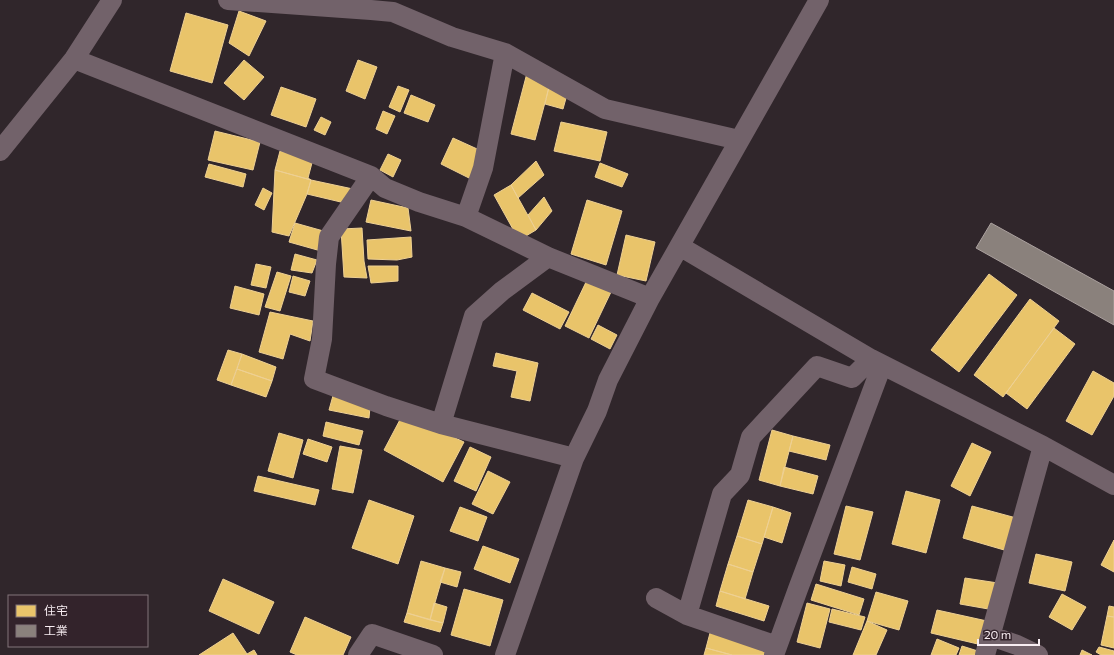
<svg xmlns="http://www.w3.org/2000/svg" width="1114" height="655" viewBox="0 0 1114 655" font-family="Commissioner,'Noto Sans TC',sans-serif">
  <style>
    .homes { fill: #e9c46a; stroke: #eed093 }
    .industry { fill: #8a817c; stroke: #aba19f }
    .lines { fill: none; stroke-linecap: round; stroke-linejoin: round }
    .minor { stroke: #72626a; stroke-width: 20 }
  </style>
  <rect width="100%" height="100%" fill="#30262b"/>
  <!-- homes -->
  <path class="homes" d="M239,11l27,10 -17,35 -20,-13z
    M186,13l42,12 -16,58 -42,-12z
    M244,60l20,17 -20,23 -20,-17z
    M358,60l19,7 -12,32 -19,-8z
    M527,73l24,7 -16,60 -24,-6z
    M398,86l11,4 -9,22 -11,-5z
    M549,86l19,5 -5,18 -18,-5z
    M281,87l35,12 -10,28 -35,-12z
    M411,95l24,10 -7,17 -24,-9z
    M383,111l12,5 -8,18 -11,-5z
    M321,117l10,5 -6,13 -11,-5z
    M561,122l46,10 -7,29 -46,-10z
    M215,131l45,11 -7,28 -45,-10z
    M453,138l33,15 -13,27 -32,-16z
    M280,151l33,8 -5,19 3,2 -36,-10z
    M388,154l13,6 -8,17 -13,-7z
    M536,161l8,14 -26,23 -7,-13z
    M600,163l28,11 -6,13 -27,-10z
    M209,164l37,10 -3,13 -38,-10z
    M275,170l36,10 -4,14 -18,42 -17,-4z
    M311,180l42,9 -8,14 -38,-9z
    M511,185l25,45 -17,10 -25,-45z
    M263,188l9,5 -8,17 -9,-5z
    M544,197l8,14 -16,19 -8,-15z
    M371,200l37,8 3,23 -45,-9z
    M587,200l35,11 -16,54 -35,-11z
    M295,223l32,9 -6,19 -32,-9z
    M362,228l2,33 3,17 -23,-1 -3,-48z
    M626,235l29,7 -9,39 -29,-6z
    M411,237l1,20 -15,3 -29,-1 -1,-19z
    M295,254l22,6 -5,13 -21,-3z
    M256,264l15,3 -5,21 -15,-3z
    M368,266h30v15l-27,2z
    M277,272l14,4 -11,35 -15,-4z
    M989,274l28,21 -58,77 -28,-22z
    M293,276l17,5 -5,15 -16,-4z
    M587,280l24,12 -22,46 -24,-12z
    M235,286l29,8 -5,21 -29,-7z
    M532,293l37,19 -9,17 -37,-19z
    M1030,299l29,22 -56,76 -29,-22z
    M270,312l43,9 -3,20 -20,-7 -7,25 -24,-7z
    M598,325l19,10 -7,14 -19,-10z
    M1054,328l21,16 -48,65 -21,-16z
    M228,350l14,4 -11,31 -14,-5z
    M496,353l42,10 -8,38 -19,-4 6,-26 -24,-5z
    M242,354l34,13 -4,14 -35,-12z
    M237,369l35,12 -6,16 -35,-12z
    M1093,371l21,12v13l-22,39 -26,-14z
    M334,392l36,15 -1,11 -40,-8z
    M403,414l61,28 -21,40 -59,-32z
    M326,422l37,9 -4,14 -36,-9z
    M772,430l21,6 -13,50 -21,-6z
    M279,433l24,7 -10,38 -25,-7z
    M793,436l37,9 -4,15 -37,-9z
    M308,439l24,8 -5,15 -24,-8z
    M972,443l19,9 -21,44 -19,-10z
    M340,446l22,4 -9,43 -21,-4z
    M470,447l21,10 -15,34 -22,-10z
    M784,467l34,9 -5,18 -33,-8z
    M488,471l22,11 -17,32 -21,-10z
    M258,476l61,14 -4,15 -61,-14z
    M906,491l34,9 -14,53 -34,-9z
    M369,500l45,16 -16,48 -46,-16z
    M748,500l25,7 -11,37 -25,-8z
    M846,506l27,6 -13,48 -26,-6z
    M972,506l48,13 -9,33 -48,-14z
    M460,507l27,10 -9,24 -28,-10z
    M773,507l18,6 -9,30 -18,-6z
    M737,536l25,8 -9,28 -25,-8z
    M1114,540v32l-13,-7z
    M483,546l36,13 -9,24 -36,-14z
    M1036,554l36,8 -7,29 -36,-8z
    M421,561l24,7 -15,52 -23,-7z
    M824,561l21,4 -4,21 -21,-5z
    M728,564l25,8 -8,27 -25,-8z
    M852,567l24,7 -4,15 -24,-7z
    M445,568l16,4 -4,15 -17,-5z
    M965,578l33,5 -4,27 -34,-6z
    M223,579l51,23 -15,32 -50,-23z
    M816,584l48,15 -5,16 -48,-15z
    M464,589l39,11 -13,46 -39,-11z
    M720,591l49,15 -5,15 -48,-15z
    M876,592l32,9 -9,29 -32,-9z
    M1062,594l24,13 -14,23 -23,-13z
    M434,603l13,4 -4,16 -13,-3z
    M807,603l23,6 -10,39 -23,-6z
    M1109,606l5,1v10l-7,-1z
    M832,609l33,8 -4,13 -32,-8z
    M937,610l50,11 -5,24 -51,-12z
    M407,613l36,10 -3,9 -36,-10z
    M1107,616l7,1v31l-13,-3z
    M305,617l46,20 -8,18h-46l-7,-3z
    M867,621l20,9 -11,25h-23z
    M233,633l14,21 -1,1h-47z
    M710,633l60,16 -2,6h-36l-26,-7z
    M937,639l22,9 -3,7h-25z
    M962,646l19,6v3h-22z
    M1099,647l15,4v4h-13l-5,-3z
    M706,648l26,7h-28z
    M254,650l3,5h-11l1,-1z
    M1082,650l10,5h-12z"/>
  <!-- industry -->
  <path class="industry" d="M991,223l123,68v34l-138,-77z"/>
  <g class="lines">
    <!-- minor -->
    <path class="minor" d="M228,0l143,10 22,2 59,25 53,16 100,56 134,31
      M74,59l297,117 14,12 34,14 47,15 82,40 102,41
      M0,151l74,-92 38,-59
      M371,176l-42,61 -3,27 -4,75 -8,40 72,27 55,18 133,34
      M466,217l17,-49 22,-115
      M681,247l190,112 172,87 71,39
      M441,424l33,-108 28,-25 46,-34
      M656,598l31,17 90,31
      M687,615l35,-121 18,-19 11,-38 66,-71 35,12 19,-19
      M991,636l26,9 21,10
      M358,655l14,-21 61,21
      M505,655l69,-197 23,-47 11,-31 42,-82 169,-298
      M774,655l24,-66 84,-224
      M985,655l58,-209"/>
  </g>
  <!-- legend -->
  <rect x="8" y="595" width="140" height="52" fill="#33232b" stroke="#82747b"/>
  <rect x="16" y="605" width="20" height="12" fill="#e9c46a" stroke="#82747b"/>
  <text x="44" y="615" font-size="12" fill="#f8edf2">住宅</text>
  <rect x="16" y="625" width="20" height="12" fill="#8a817c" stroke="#82747b"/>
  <text x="44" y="635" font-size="12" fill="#f8edf2">工業</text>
  <!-- scale -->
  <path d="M978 639v6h61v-6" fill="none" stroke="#f8edf2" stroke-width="2"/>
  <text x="984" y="639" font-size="12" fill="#f8edf2" stroke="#33232b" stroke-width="3" paint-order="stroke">20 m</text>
</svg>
